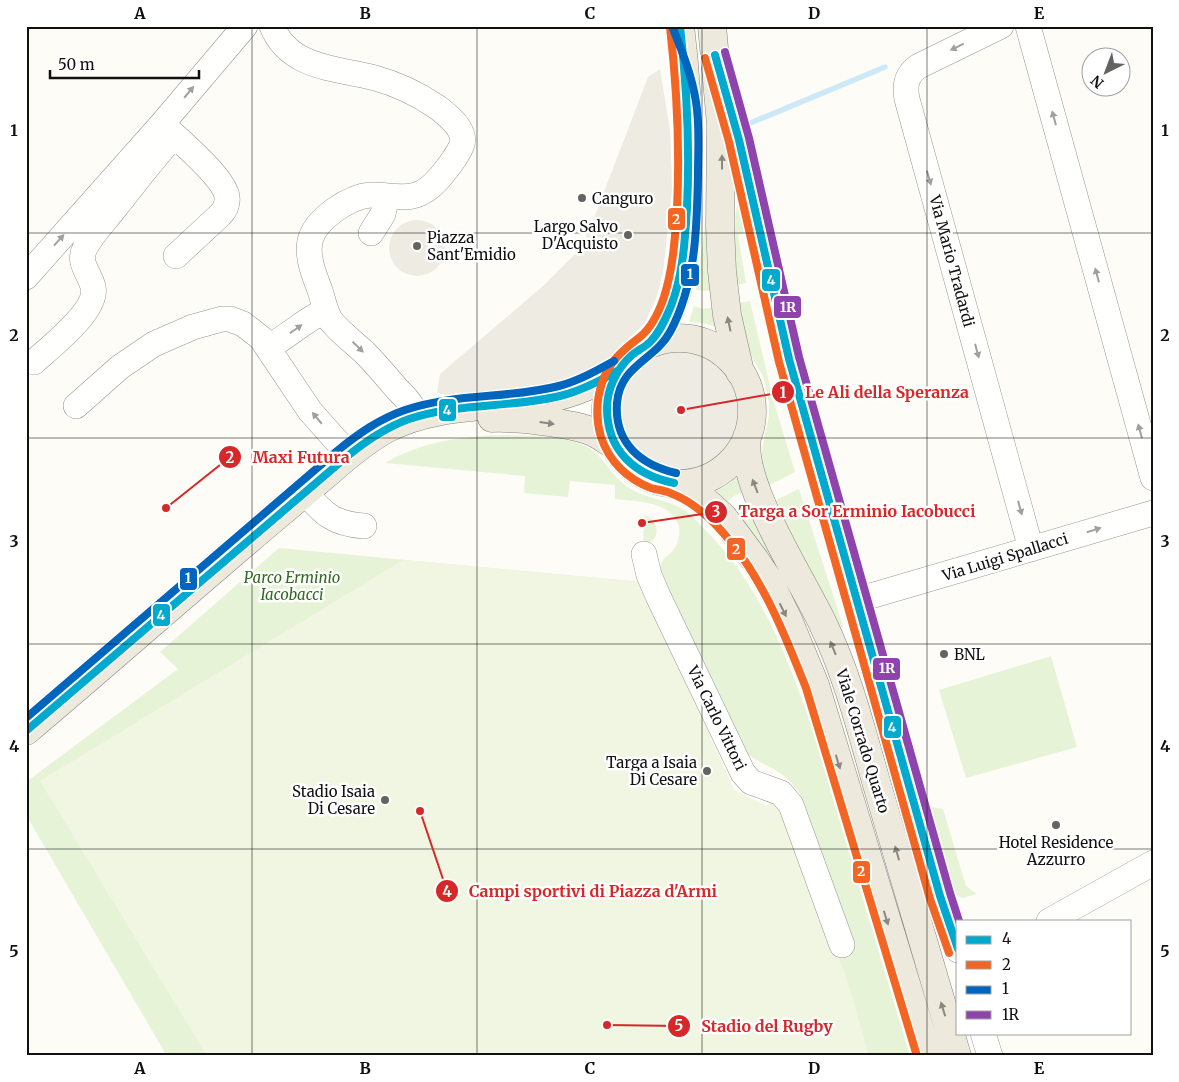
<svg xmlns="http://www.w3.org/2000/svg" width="1179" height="1082" viewBox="0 0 1179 1082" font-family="Merriweather,serif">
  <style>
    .green { fill: #e7f3d7 }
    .pitch { fill: #f0f6e1 }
    .plaza { fill: #edebe2 }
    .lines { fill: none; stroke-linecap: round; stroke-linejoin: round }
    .stream { stroke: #cde8f7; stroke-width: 5.5 }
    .minor-casing { stroke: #979795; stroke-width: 26 }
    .major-casing { stroke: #858482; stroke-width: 29 }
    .minor { stroke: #fffffe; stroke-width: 25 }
    .major { stroke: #ede9dc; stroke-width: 28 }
    .bus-1-casing { stroke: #fff; stroke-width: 11 }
    .bus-2-casing { stroke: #fff; stroke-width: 11 }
    .bus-3-casing { stroke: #fff; stroke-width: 11 }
    .bus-4-casing { stroke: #fff; stroke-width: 11 }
    .bus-1 { stroke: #00a9ce; stroke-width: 8 }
    .bus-2 { stroke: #f26522; stroke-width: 8 }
    .bus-3 { stroke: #0065bd; stroke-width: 8 }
    .bus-4 { stroke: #8e44ad; stroke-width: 8 }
    .oneway { fill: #a0a09f }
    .oneway2 { fill: #8a8881 }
    .grid { fill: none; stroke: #111; stroke-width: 1; stroke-opacity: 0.55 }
    .poi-dot { fill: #646362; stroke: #fff; stroke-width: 2 }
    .labels { text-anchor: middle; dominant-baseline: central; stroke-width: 5; stroke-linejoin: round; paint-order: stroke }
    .poi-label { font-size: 15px; fill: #111; stroke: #fff; text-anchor: start }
    .street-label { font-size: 15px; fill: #111; stroke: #fff }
    .park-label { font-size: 15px; font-style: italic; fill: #2f6b1f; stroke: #fff }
    .leader { fill: none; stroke: #d62828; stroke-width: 2 }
    .callout-dot { fill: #d62828; stroke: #fff; stroke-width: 2 }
    .mark-label { font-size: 15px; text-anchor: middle; font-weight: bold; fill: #fff }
    .callout-label { font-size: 16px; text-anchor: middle; font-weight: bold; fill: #d62828; stroke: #fff; stroke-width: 5; stroke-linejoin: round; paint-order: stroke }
    .line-badge { stroke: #fff; stroke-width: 2 }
    .badge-label { font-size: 14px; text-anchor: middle; font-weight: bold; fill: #fff }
    .neatline { fill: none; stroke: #111; stroke-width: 2 }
    .grid-label { font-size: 16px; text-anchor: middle; font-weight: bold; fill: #111 }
  </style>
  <rect width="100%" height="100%" fill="#fdfcf7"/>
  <!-- green -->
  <path class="green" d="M739,203l2,3 5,26 -8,3 8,48 -9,2c-1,-15 -6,-71 2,-82z
    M706,218l6,72 -8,1 -8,-1z
    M750,301l23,98 22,73 -27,14 -7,-31 8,-40v-13l-6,-26 -11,-18 -8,-30 -5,-25z
    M694,306l9,3 11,-2 2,20 -14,-4 -13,-1z
    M506,435c25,1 72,0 91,19 11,12 19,26 34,35 16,10 37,10 53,21 11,8 20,19 30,29 47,51 74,119 96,183l100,334h-48l-95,-250 5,-5 76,140 -46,-143c-15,-29 -36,-29 -59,-47l-84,-176c1,-4 1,-12 4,-15 4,-5 10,-8 13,-14 3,-6 4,-13 3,-19 -7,-27 -43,-25 -64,-28v-14l-45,-4 -2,16 -44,-4 1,-17 -140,-13c38,-22 78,-27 121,-28z
    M738,476l5,16 -9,4 -9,7 -12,-12 14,-6z
    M799,489l44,137 -2,2h-3l-64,-127z
    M750,510l29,60 -4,3 -39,-56 6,-5z
    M644,515c17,6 17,26 -1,31z
    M279,548l363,34 -439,467 4,7h-40l-141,-241v-33l152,-113 -18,-17z
    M1051,656l26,91 -111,31 -27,-88z
    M927,806l16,3 23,77 11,8 -15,4 -10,-5z"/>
  <!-- pitch -->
  <path class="pitch" d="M403,560l239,22 92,208 33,16 5,-5 15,14 62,170 20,71h-662l-167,-275z"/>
  <!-- plaza -->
  <path class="plaza" d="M660,69l10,61 2,60 -9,82 -6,24 -12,27 -52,50 -15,9 -118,16 -23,-5 3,-19 103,-88 35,-35 11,-20 59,-154z
    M389 248a28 28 0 1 1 56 0a28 28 0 1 1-56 0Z
    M607 411a72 72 0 1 1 144 0a72 72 0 1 1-144 0Z"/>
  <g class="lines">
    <!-- stream -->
    <path class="stream" d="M748,124l137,-57"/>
    <!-- minor casing -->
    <g class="minor-casing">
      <path id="minor" d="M272,26c17,43 65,42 103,52 22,6 43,16 62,29 9,7 21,16 25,28 3,9 -4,17 -8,24 -10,14 -22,31 -38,36 -15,5 -31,-1 -46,0 -21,2 -55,24 -60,46 -3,15 3,31 8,44 5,12 6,25 13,36 9,11 22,21 33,31 12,12 22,24 33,37 9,9 15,15 20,27
        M1001,26l-82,40c-12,8 -15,18 -12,33l124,450
        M1028,26l125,452
        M726,93l63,266 151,537 18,54
        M162,124c15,14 63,54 65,73 1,7 -2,13 -7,18l-44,41
        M371,233l12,-19 4,-18
        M26,277l136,-153 83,-98
        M268,347c20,-10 36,-27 57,-36
        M34,362c15,-14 65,-52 59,-75 -3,-14 -16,-24 -8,-39 7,-14 20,-27 30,-40 19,-24 37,-48 57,-70
        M76,406l44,-39 34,-23 39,-17 29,-8h8l13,5 18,14 49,73 39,44
        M305,492c18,22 29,32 59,34
        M644,554l5,21 9,21 85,177 8,9 30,11 10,12 51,140
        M857,600l296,-87
        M1049,921l104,-58
        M983,1033l7,23"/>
    </g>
    <!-- major casing -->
    <g class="major-casing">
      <path id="major" d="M712,26l9,98 -1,102 2,45 5,44 13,57
        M606 411a73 73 0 1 1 146 0a73 73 0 1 1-146 0Z
        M646,346c15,-15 24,-33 30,-53 7,-23 8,-48 10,-72 4,-65 2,-131 -6,-195
        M492,418c23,-1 81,5 101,14 8,4 16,10 24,15
        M747,437c-8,47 55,142 76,187 26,54 40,113 57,171 25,87 51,174 77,261
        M674,483l30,17 19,17 32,43 14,21 20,41 26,63 113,371
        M26,731c83,-70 164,-142 247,-212 19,-16 38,-32 57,-48 18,-16 37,-32 58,-43 51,-26 108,-19 162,-30 26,-5 47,-15 69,-28"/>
    </g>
    <!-- minor -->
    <use href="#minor" class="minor"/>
    <!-- major -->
    <use href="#major" class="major"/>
    <!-- bus-1 casing -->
    <g class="bus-1-casing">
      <path id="bus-1" d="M715,55l24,85 50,219 151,537 18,53
        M674,483c-39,-8 -67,-32 -67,-75 0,-19 10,-40 25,-53 6,-5 13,-8 18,-13 10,-10 16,-24 21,-36 12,-31 14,-65 16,-98 3,-61 0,-121 -7,-182
        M26,731l318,-272c19,-16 40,-31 65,-40 48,-16 101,-11 151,-23 21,-5 40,-15 59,-26"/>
    </g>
    <!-- bus-2 casing -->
    <g class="bus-2-casing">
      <path id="bus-2" d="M670,27c7,61 10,121 7,182 -2,30 -4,60 -13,88 -5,15 -12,30 -24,40 -8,6 -16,12 -23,20 -19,21 -24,53 -16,80 8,24 26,42 50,51 6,2 13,2 19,5 14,5 27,14 39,25 48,46 73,109 97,170l111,368
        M705,58l24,84 50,220 151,537 19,54"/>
    </g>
    <!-- bus-3 casing -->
    <g class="bus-3-casing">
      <path id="bus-3" d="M672,26c10,25 20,50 24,76 4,23 2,48 2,72 -1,53 -2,110 -28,158 -15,28 -50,33 -53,71 -3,40 24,62 59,70
        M26,718l311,-267c21,-17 42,-32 68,-41 50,-17 103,-11 154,-24 19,-5 37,-15 55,-25"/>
    </g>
    <!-- bus-4 casing -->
    <g class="bus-4-casing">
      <path id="bus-4" d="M725,52l24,86 50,219 151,536 9,28"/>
    </g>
    <!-- bus-1 -->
    <use href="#bus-1" class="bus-1"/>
    <!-- bus-2 -->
    <use href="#bus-2" class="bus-2"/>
    <!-- bus-3 -->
    <use href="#bus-3" class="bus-3"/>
    <!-- bus-4 -->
    <use href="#bus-4" class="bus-4"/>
  </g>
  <!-- one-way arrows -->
  <defs><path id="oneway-solid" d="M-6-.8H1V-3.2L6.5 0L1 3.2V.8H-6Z" transform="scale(1.25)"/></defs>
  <g class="oneway">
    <use href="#oneway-solid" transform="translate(957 47) rotate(154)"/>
    <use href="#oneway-solid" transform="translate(189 92) rotate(-50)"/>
    <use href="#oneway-solid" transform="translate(1054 118) rotate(-105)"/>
    <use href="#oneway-solid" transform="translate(929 178) rotate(74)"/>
    <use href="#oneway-solid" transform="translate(59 240) rotate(-48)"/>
    <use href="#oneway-solid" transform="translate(1097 275) rotate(-105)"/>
    <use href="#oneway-solid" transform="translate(296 329) rotate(-35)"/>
    <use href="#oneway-solid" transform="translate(358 347) rotate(44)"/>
    <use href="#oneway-solid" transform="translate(977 351) rotate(75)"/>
    <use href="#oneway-solid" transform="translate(317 418) rotate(-130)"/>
    <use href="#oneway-solid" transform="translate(1140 431) rotate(-105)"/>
    <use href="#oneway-solid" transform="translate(1020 508) rotate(75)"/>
    <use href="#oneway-solid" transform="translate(1094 530) rotate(-17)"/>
  </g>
  <g class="oneway2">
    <use href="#oneway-solid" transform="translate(722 162) rotate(-90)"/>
    <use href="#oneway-solid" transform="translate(729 324) rotate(-102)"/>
    <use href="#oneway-solid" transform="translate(547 423) rotate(8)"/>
    <use href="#oneway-solid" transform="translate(755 486) rotate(-111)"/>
    <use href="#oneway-solid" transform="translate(783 610) rotate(64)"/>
    <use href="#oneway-solid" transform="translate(833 648) rotate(-112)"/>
    <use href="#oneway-solid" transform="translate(838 762) rotate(73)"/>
    <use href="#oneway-solid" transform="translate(897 853) rotate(-106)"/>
    <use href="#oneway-solid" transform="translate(886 918) rotate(73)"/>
    <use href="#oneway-solid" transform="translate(943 1009) rotate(-107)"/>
  </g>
  <!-- grid -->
  <path class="grid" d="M252,26v1030M477,26v1030M702,26v1030M927,26v1030M26,233h1127M26,438h1127M26,644h1127M26,849h1127"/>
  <!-- markers -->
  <g class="poi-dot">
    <circle cx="582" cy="198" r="5"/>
    <circle cx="628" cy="235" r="5"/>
    <circle cx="417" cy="246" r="5"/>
    <circle cx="944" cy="654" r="5"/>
    <circle cx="707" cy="771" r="5"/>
    <circle cx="385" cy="800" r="5"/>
    <circle cx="1056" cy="825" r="5"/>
  </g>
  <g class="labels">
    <!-- poi labels -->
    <g class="poi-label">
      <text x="592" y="198">Canguro</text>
      <text x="618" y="226" text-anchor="end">Largo Salvo<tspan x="618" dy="17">D'Acquisto</tspan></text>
      <text x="427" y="237">Piazza<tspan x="427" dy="17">Sant'Emidio</tspan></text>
      <text x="954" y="654">BNL</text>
      <text x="697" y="762" text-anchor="end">Targa a Isaia<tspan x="697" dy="17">Di Cesare</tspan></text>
      <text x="375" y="791" text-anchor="end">Stadio Isaia<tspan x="375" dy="17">Di Cesare</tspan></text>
      <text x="1056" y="842" text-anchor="middle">Hotel Residence<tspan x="1056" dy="17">Azzurro</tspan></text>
    </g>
    <!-- street labels -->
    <g class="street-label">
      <text transform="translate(952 261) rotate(75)">Via Mario Tradardi</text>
      <text transform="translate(1005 557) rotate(-17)">Via Luigi Spallacci</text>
      <text transform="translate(717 718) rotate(64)">Via Carlo Vittori</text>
      <text transform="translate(863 741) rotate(73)">Viale Corrado Quarto</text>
    </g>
    <!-- park labels -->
    <g class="park-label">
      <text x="292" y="577">Parco Erminio<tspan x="292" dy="17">Iacobacci</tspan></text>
    </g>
  </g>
  <!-- callouts -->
  <path class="leader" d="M681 410L783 392M166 508L230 457M642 523L716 512M420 811L447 891M607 1025L679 1026"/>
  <g class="callout-dot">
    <circle cx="681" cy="410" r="5"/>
    <circle cx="166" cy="508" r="5"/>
    <circle cx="642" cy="523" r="5"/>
    <circle cx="420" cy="811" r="5"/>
    <circle cx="607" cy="1025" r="5"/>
    <circle cx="783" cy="392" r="12"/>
    <circle cx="230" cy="457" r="12"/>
    <circle cx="716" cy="512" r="12"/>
    <circle cx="447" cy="891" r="12"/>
    <circle cx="679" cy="1026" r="12"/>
  </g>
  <g class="mark-label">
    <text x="783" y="398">1</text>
    <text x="230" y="463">2</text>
    <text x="716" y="517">3</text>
    <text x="447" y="897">4</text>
    <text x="679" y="1031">5</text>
  </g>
  <g class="callout-label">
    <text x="887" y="398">Le Ali della Speranza</text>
    <text x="301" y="463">Maxi Futura</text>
    <text x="857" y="517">Targa a Sor Erminio Iacobucci</text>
    <text x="593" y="897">Campi sportivi di Piazza d'Armi</text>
    <text x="767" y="1032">Stadio del Rugby</text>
  </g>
  <g class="line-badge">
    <rect x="667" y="207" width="19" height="24" rx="5" fill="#f26522"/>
    <rect x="680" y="263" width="20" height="24" rx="5" fill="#0065bd"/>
    <rect x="761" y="268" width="20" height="24" rx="5" fill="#00a9ce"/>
    <rect x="773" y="295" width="29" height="24" rx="5" fill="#8e44ad"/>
    <rect x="438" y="398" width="19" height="24" rx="5" fill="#00a9ce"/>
    <rect x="726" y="537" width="20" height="24" rx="5" fill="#f26522"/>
    <rect x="179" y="567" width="19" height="24" rx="5" fill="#0065bd"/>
    <rect x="152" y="603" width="19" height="24" rx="5" fill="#00a9ce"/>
    <rect x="872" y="657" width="29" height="24" rx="5" fill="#8e44ad"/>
    <rect x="883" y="715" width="19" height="24" rx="5" fill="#00a9ce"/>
    <rect x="852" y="860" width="19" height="24" rx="5" fill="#f26522"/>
  </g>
  <g class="badge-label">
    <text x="676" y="224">2</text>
    <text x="690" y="279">1</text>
    <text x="771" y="285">4</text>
    <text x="788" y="312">1R</text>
    <text x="447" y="415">4</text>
    <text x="736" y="554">2</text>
    <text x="188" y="583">1</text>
    <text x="161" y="620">4</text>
    <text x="887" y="673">1R</text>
    <text x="892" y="732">4</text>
    <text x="861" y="876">2</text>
  </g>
  <!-- border -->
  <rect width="1179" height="1082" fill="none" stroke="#ffffff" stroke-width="55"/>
  <!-- legend -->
  <rect x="956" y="920" width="175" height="115" fill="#ffffff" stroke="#a0a0a0"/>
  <rect x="966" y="936" width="25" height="8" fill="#00a9ce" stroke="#a0a0a0"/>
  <text x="1002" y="944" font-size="15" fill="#111111">4</text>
  <rect x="966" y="961" width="25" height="8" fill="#f26522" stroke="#a0a0a0"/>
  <text x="1002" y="970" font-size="15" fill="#111111">2</text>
  <rect x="966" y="986" width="25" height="8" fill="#0065bd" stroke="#a0a0a0"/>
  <text x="1002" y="994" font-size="15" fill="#111111">1</text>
  <rect x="966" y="1011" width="25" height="8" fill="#8e44ad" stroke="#a0a0a0"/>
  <text x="1002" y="1020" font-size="15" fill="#111111">1R</text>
  <!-- north arrow -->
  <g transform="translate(1106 72) rotate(222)"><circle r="24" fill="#ffffff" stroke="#a0a0a0"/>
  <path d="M0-4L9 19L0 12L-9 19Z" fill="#646362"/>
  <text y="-8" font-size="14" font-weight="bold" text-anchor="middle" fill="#111111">N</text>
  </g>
  <!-- scale -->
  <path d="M50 70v8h149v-8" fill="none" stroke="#111111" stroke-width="2.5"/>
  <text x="58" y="70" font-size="15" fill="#111111" stroke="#ffffff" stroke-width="4" paint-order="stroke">50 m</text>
  <rect x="28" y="28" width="1124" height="1026" class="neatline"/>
  <g class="grid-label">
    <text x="140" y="19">A</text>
    <text x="365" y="19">B</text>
    <text x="590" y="19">C</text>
    <text x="814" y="19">D</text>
    <text x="1039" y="19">E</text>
    <text x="14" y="136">1</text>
    <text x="1165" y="136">1</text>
    <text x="14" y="341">2</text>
    <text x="1165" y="341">2</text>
    <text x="14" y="547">3</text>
    <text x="1165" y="547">3</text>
    <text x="14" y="752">4</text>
    <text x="1165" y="752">4</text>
    <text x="14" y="957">5</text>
    <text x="1165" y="957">5</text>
    <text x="140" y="1074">A</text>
    <text x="365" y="1074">B</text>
    <text x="590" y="1074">C</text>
    <text x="814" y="1074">D</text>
    <text x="1039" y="1074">E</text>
  </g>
</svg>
